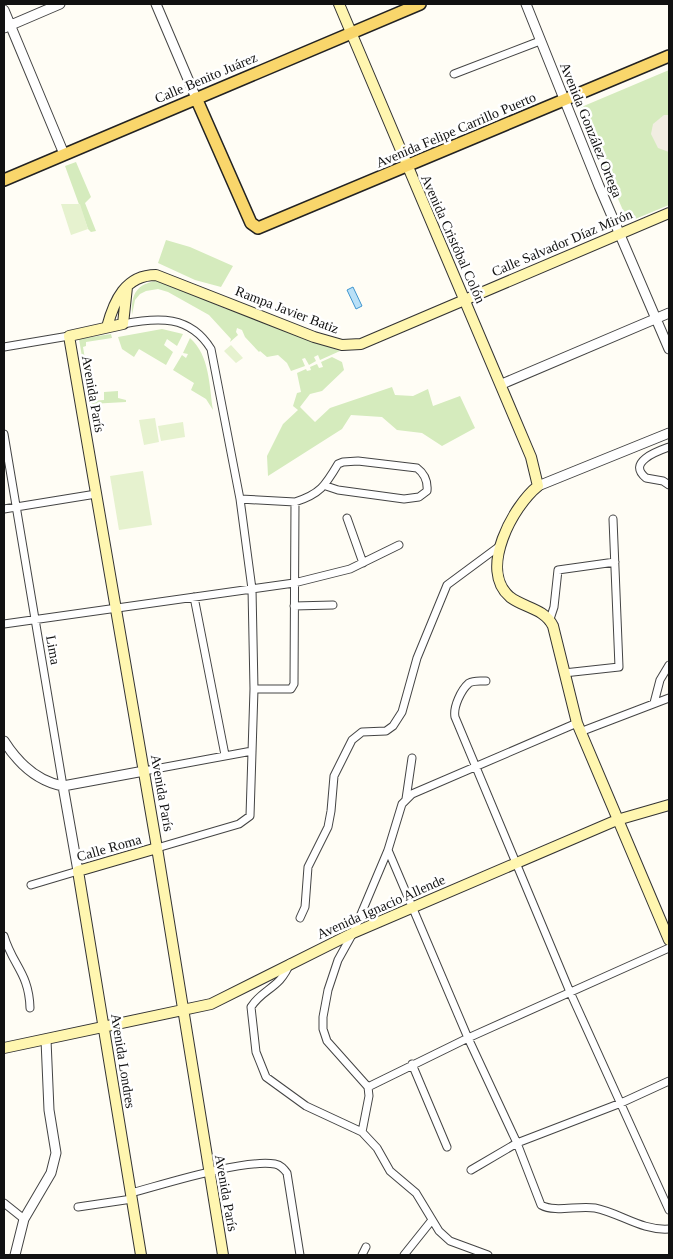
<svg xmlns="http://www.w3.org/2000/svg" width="673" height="1259" viewBox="0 0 673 1259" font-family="'Times New Roman',serif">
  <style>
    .green { fill: #d5ebbd }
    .pitch { fill: #e6f2cf }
    .plaza { fill: #f1ede2 }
    .water { fill: #b9e0f7; stroke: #3f96cf }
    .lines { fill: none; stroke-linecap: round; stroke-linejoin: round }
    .minor-casing { stroke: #444; stroke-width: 9 }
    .tertiary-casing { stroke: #444; stroke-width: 11 }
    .secondary-casing { stroke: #333; stroke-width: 12 }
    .primary-casing { stroke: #222; stroke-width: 14 }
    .minor { stroke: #fff; stroke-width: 7 }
    .tertiary { stroke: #fff; stroke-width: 9 }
    .secondary { stroke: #fff6b0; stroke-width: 10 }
    .primary { stroke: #f9d66b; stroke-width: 11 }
    .labels { text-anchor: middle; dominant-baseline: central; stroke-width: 5; stroke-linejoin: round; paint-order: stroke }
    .street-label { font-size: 14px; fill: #111; stroke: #fff }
  </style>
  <rect width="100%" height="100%" fill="#fffdf5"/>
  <!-- green -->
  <path class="green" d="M669,70v135l-41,17 -49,-114z
    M76,162l15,35 -6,6 11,28 -5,1 -3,-3 -23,-63z
    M166,240l24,7 43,19 -12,21 -26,-7 -37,-17z
    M155,281l9,1 62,27 2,-2 112,44 -20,9 -2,-5 -4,2 2,4 -7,4 -4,-7 -3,1 3,7 -14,5 -4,-8 -9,-8 -11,2 -7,-6 -1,1 -14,-15 -3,-7 -5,-2 -1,4 2,3 -8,7 1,-3 -22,-24 -41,-23 -10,-3 -12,2 -6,3 -5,6 -3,15c-1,-19 3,-30 23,-34z
    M162,329l21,5 -6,12 -10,-7 -3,6 9,7 -7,13 -27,-16 -5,8 -12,-8 -4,-12z
    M111,334l1,4 -26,4v4l-3,1 9,54 12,-1v-8l14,-1v7l8,2v2l-36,2 -11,-65z
    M190,338c20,18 19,47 23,72l-7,-11 -15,-9 3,-7 -21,-13 9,-15 4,3 2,-4 -5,-1z
    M332,357l10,5 2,8 -22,21 -12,3 -10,13 15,15 15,-14 62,-21 3,8 18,1 15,-7 5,17 27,-10 15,32 -33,18 -20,-13 -25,-3 -15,-13 -31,-2 -9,14 -74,47 -1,-20 16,-32 15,-14 -5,-4 4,-13 4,-1 -4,-19 9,-4 1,2 4,-1 -1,-3 7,-3 2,4 4,-1 -2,-5z"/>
  <!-- pitch -->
  <path class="pitch" d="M61,204h19l8,25 -17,6z
    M231,345l12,13 -7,5 -12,-12z
    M155,418l4,24 -15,3 -5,-25z
    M183,422l2,15 -24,4 -3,-15z
    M143,471l9,54 -33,5 -9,-54z"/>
  <!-- plaza -->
  <path class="plaza" d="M664,115h5v37l-11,-4 -7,-14 2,-10z"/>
  <!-- water -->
  <path class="water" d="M353,287l9,19 -6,3 -9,-19z"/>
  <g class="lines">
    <!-- minor casing -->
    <g class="minor-casing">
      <path id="minor" d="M454,74l86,-33
        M123,324c35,-7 67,-9 88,25l29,150 12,90 2,100 -4,127 -11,8 -82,24
        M4,347l65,-11
        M4,434l59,352
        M669,447c-11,4 -43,15 -23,31l17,3 6,4
        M240,499l55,3c25,-8 30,-16 43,-38l5,-2 15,-1 59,7c8,6 11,13 10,23l-8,6 -15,2 -66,-9 -12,-4
        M4,509l92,-15
        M347,518l16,45
        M194,597l31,158
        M294,606l39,-1
        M550,619l4,-12 4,-37 57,-8
        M4,624l290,-41 56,-14 49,-24
        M564,673l55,-6 -6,-148
        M486,681c-6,0 -12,-1 -17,2 -8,7 -16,24 -14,34l115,275 99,218
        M254,689h37l3,-5 1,-182
        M654,703l6,-23 9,-15
        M580,732l89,-34
        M144,771l108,-20
        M406,799l6,-41
        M388,850l80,188 49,105 24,62c14,8 37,0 54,3 25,5 47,23 74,21
        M31,885l47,-14
        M300,918l5,-11 3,-40 20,-40 3,-16 3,-35 18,-36 10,-8 24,-1 7,-5 9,-14 15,-54 30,-73 54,-40
        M4,936c9,30 25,37 26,72
        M290,963c-10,26 -27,25 -39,44l5,45 10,25 40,29 56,26 15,16 13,23 26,22 23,38 11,10 38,14
        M412,1064l35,83
        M368,1087l-41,-46 -4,-12v-12l5,-27 10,-30 15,-27 35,-83 14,-46 10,-10 165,-71
        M368,1087l100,-49 201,-90
        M362,1132l7,-36 -1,-9
        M471,1170l46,-27 104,-40 48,-22
        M131,1193c34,-9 111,-34 144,-29 6,1 9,5 12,9l13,82
        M4,1203l20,16
        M78,1207l54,-8
        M362,1255l4,-8
        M404,1255l28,-35"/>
    </g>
    <!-- tertiary casing -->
    <g class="tertiary-casing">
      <path id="tertiary" d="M156,4l40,94
        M526,4l73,182 70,163
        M4,10l60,144
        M4,28l56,-24
        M502,384l167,-71
        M538,486l131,-53
        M4,741c14,22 32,40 59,45l81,-15
        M63,786l15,85
        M15,1255l9,-36 27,-46 5,-20 -7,-43 -3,-70"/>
    </g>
    <!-- secondary casing -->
    <g class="secondary-casing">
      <path id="secondary" d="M339,4l192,453 7,29c-25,20 -60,84 -28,111 14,11 34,11 43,29l24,97 92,217
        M127,287l-4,37 -54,12 88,512 66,407
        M107,327c7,-26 18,-52 49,-52l158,62 28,8 19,-1 308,-131
        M4,1048l207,-44 142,-71 264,-113 52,-15
        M141,1255l-63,-384 79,-23"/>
    </g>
    <!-- primary casing -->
    <g class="primary-casing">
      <path id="primary" d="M196,98l55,125 7,5 411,-172
        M4,180l416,-176"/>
    </g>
    <!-- minor -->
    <use href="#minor" class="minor"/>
    <!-- tertiary -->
    <use href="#tertiary" class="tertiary"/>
    <!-- secondary -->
    <use href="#secondary" class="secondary"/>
    <!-- primary -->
    <use href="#primary" class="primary"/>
  </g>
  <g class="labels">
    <!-- street labels -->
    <g class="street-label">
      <text transform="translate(206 78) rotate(-23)">Calle Benito Juárez</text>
      <text transform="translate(456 130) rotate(-23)">Avenida Felipe Carrillo Puerto</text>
      <text transform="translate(591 130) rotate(68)">Avenida González Ortega</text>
      <text transform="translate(453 239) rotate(66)">Avenida Cristóbal Colón</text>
      <text transform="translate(562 243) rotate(-23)">Calle Salvador Díaz Mirón</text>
      <text transform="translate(287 310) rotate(21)">Rampa Javier Batiz</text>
      <text transform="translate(93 394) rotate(80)">Avenida París</text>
      <text transform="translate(53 650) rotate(80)">Lima</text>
      <text transform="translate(162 793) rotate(80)">Avenida París</text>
      <text transform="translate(109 848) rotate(-16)">Calle Roma</text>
      <text transform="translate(381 907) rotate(-24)">Avenida Ignacio Allende</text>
      <text transform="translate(123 1061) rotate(81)">Avenida Londres</text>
      <text transform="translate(226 1193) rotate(80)">Avenida París</text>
    </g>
  </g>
  <!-- border -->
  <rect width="673" height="1259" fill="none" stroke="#111111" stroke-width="10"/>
</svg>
